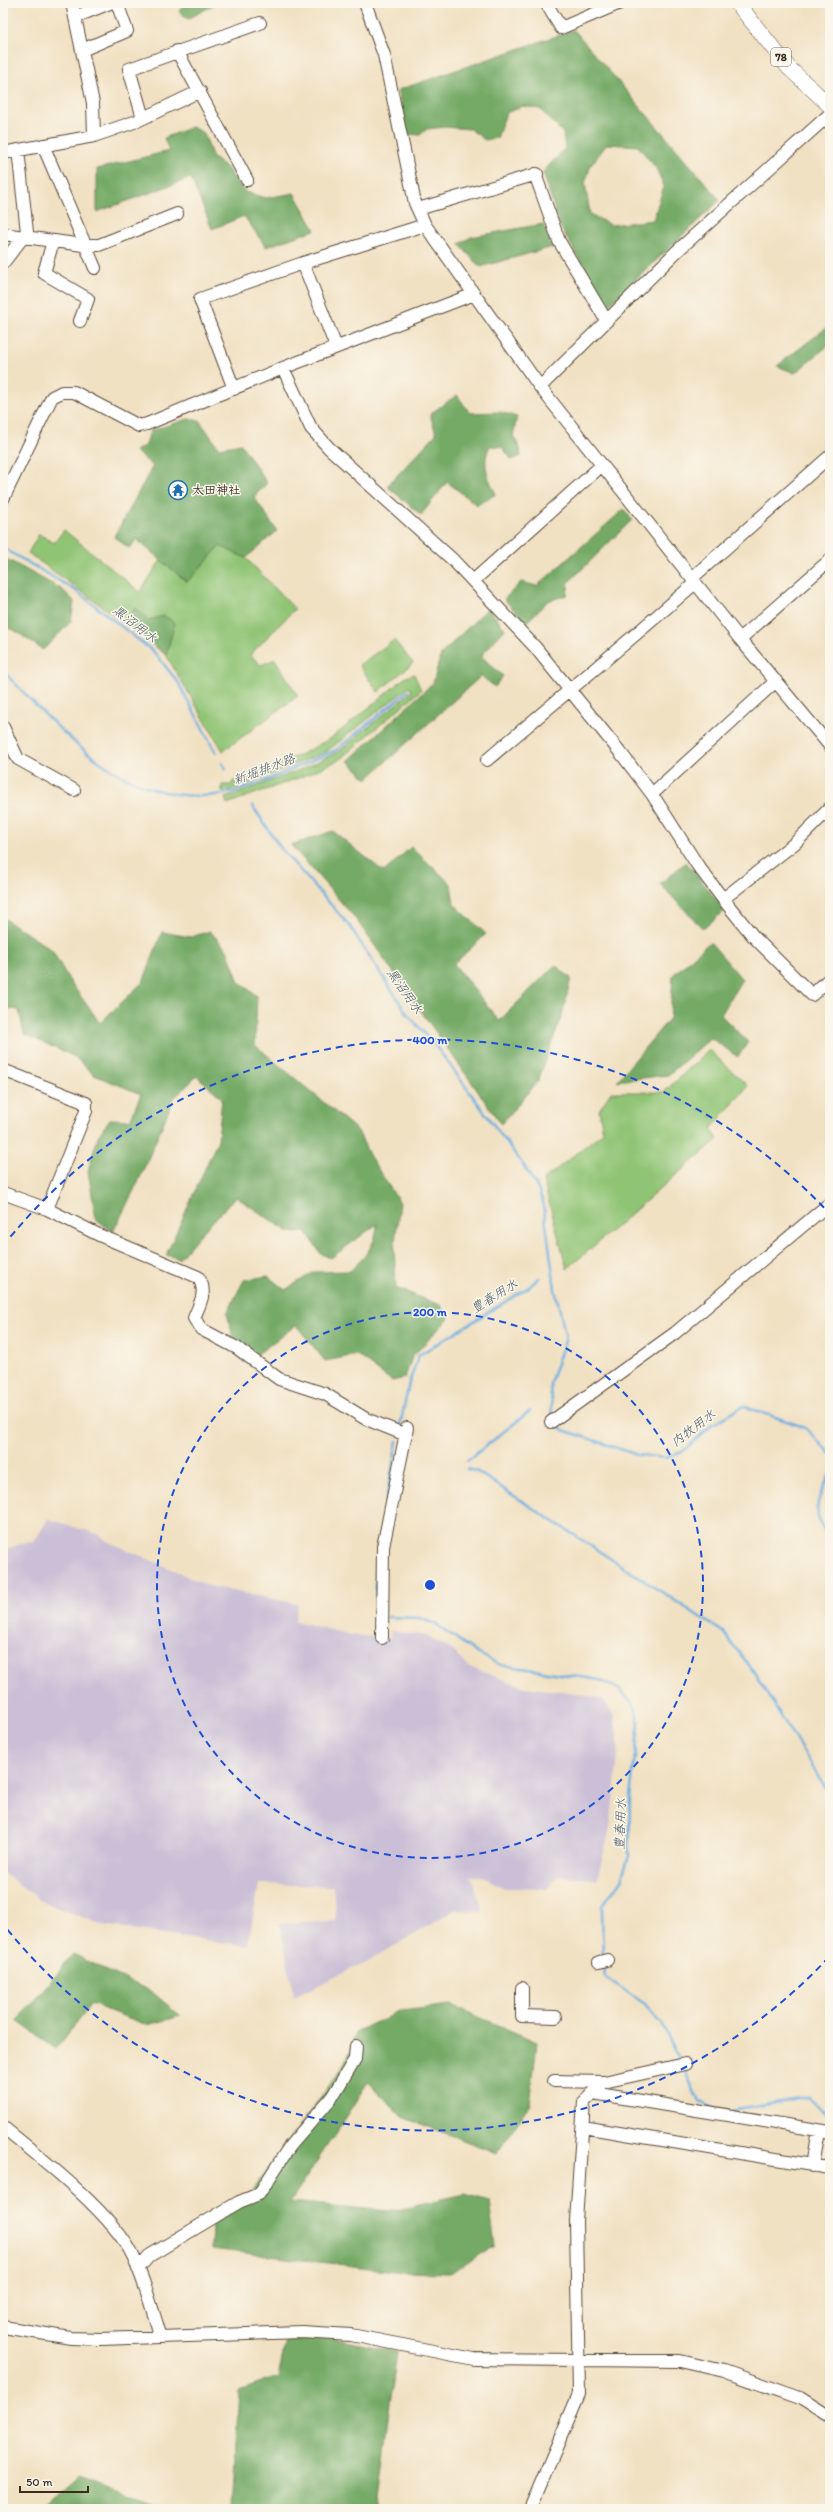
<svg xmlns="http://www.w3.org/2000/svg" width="833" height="2512" viewBox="0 0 833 2512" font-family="Itim,'Klee One',sans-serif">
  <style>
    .industrial { fill: #cabfd6 }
    .green { fill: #90c475; stroke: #66774a }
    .forest { fill: #74aa66; stroke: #586a42; fill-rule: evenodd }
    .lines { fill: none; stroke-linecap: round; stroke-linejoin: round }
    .stream { stroke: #6cafe1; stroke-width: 2.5 }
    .minor-casing { stroke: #564537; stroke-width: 14 }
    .major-casing { stroke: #564537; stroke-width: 16 }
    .minor { stroke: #fff; stroke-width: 12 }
    .major { stroke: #fff; stroke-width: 15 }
    .ring { fill: none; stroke: #1d4ed8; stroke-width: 2; stroke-dasharray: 7 5 }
    .labels { text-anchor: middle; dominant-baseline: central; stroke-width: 3; stroke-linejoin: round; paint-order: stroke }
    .shield { fill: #fbf7ec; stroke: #75685c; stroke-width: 1 }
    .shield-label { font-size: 11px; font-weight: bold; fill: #3b2a1e }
    .poi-label { font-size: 12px; font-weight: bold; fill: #3b2a1e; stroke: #fbf7ec; text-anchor: start }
    .water-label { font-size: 13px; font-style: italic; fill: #4c5962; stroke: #fbf7ec }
    .centre { fill: #1d4ed8; stroke: #fbf7ec; stroke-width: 2 }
    .ring-label { font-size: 12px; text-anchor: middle; font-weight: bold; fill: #1d4ed8; stroke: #fbf7ec; stroke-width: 3; stroke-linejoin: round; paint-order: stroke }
  </style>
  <rect width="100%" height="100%" fill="#fbf7ec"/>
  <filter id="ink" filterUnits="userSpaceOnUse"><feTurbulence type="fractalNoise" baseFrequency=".025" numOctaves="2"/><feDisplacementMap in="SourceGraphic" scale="8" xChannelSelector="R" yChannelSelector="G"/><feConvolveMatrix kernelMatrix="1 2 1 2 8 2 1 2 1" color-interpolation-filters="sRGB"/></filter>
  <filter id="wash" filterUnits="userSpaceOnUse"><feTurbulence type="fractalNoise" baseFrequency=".012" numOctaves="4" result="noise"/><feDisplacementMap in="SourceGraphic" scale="16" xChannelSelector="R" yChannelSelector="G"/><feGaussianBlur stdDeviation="0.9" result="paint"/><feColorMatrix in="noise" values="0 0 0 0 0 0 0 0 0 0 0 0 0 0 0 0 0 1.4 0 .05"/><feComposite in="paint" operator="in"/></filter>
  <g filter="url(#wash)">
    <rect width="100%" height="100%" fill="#f1e1c3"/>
    <!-- industrial -->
    <path class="industrial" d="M48,1519l50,15 9,7 102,45 89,18 -3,17 56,14 40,3 -1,-7 37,5 25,14 17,17 55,20 53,6 26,6 11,17 5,31 -9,82 -13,50 -39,-2 -11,12 -43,-1 -22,-12h-11l12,35 -28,-1 -87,51 -74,36 -14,-74 56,-2 -3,-35 -74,-2 -11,62 -145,-21 -58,-22 -42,-30v-322l19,-8 12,-1z"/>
    <!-- green -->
    <path class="green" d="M64,530l76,62 21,-32 26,22 33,-36 26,12 49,51 -45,46 11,10 14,-6 23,37 -75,55 -57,-96 9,-32 -11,-7 -15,4 -14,-12 -10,15 -97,-70 11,-19 15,9z
      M394,640l19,23 -35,29 -19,-27z
      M414,674l7,16 -82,70 -38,17 -74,27 -2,-6 80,-30 34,-17 73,-60 -3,-4 -83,65 -95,38 -9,1v-6h10v-3l66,-26 35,-19 73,-60z
      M709,1050l39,36 -37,43 7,10 -151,130 -24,-89 60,-48 -4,-22 12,-18h53z"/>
    <!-- forest -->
    <path class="forest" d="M186,3h31l-29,16 -9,-8z
      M574,30l146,170 -113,107 -47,-81 -17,-54 22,-24 -2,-15 -23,-24 -17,-3 -17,7 -9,25 -12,2 -15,-11 -25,-2 -18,2 -7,6 -14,-1 -8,-44zM607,144l31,2 18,22 8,18 -11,34 -42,5 -21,-11 -5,-31 6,-18z
      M192,127l12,6 9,25 13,9 19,25 21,6 28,-5 21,37 -49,17 -22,-31 -32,13 -21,-51 -94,34v-43l72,-18 -5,-13z
      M543,224l10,23 -73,20 -21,-23 12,-7z
      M830,325v19l-35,29 -18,-7z
      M457,395l13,18 30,-1 17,5 -4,19 7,12 1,8 -9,4 -10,-13 -12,-1c-9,17 -2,32 6,48l-19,11 -30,-23 -26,33 -34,-29 49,-52 -6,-20z
      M188,419l11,1 20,28 22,-4 26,39 -13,14 23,34 -31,27 -26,-12 -33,36 -50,-42 -8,8 -15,-11 39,-71 -18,-15 11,-6 4,-14z
      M624,509l8,11 -63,62 -2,13 -19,6 -22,22 -22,-24 17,-17 16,4z
      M3,557l60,33 11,11 -3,21 -28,28 -29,-20 -11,-3z
      M135,608l14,12 15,-4 11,7 -9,32 -41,-32z
      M488,608l17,21 -24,27 22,20 -8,11 -14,-11 -114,103 -19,-18 85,-78 8,-29z
      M333,831l51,41 27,-25 40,37 3,20 32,30 -32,30 45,57 56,-56 16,13 -9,37 -24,66 -37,43 -146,-206 -64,-73z
      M686,862l39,48 -22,19 -43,-45z
      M5,919l47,31 19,33 29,40 43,-41 19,-50 29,5 19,-6 17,19 12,32 18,14 -2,49 103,86 11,24 31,48 -6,45 2,40 44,17 9,13 -37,39 -7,21 -13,3 -35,-26 -32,6 -29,-36 -45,34 -18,-22 -6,-24 17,-33 24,-4 17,14 29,-18 36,-1c15,-14 26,-26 27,-47l-46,34 -10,-4 -15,-23 -17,1 -53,-35 -39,41 -18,21 -13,-4 52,-115 4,-42 -25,-22 -23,22 -35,82 -26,52 -17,-13 -8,-48 10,-35 12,-17 20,1 11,-26 -47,-19 -19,-18 -51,-23 -5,-24 -16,-2v-88z
      M710,942l32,37 -21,36 27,27 -10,15 -27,-19 -43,37 -51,6 53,-63 3,-43z
      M73,1954l79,38 29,24 -34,9 -56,-21 -35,45 -39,-28z
      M451,2005l86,37 -7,63 -33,48 -94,-36 -34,-35 -79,120 99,9 76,-17 24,7 6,45 -44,27 -48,-1 -192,-23 1,-26 33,-23 100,-136 12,-33 44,-20z
      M331,2339l66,13 -21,157h-144l7,-118 39,-14 8,-37z
      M79,2477l96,32h-133z"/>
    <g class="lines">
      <!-- stream -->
      <path class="stream" d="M3,548l72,42 79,62 24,30 38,71
        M3,671c62,64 128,144 230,121l34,-12 69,-30 72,-59
        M222,763l4,6
        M252,805l30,45 67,75 59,90 27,30 89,121 14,23 5,13 12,87 11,49 -16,45 2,31
        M557,1424l6,6 75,25 28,3 16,-6 30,-27 31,-19 58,20 7,4 22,24
        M400,1426l9,-43 10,-28 110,-68 10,-9
        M467,1461l63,-50
        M467,1469l9,2 247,161 29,37 78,126
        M830,1474c-14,30 -20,36 0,65
        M383,1517l14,-76
        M376,1613v-49
        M388,1617l31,1 17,6 41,29 24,12 99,15 20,10 13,14 6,19 -9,74 -1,59 -8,24 -19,26 1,52
        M604,1965l1,12 40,27 17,20 19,38
        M684,2069l15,33 13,5
        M732,2111l66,-12h11l21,18"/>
    </g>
  </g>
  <g filter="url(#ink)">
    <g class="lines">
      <!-- minor casing -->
      <g class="minor-casing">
        <path id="minor" d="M72,3l21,100 1,33
          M365,3l19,52 31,148 10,22 115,162 200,252 90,107
          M546,3l15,25 59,-25
          M75,17l35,-14
          M82,50l45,-19 -10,-28
          M177,51l70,129
          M143,118l-14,-49 131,-46
          M43,145l52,123
          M3,153l91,-17 43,-15 63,-30
          M535,174l24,67 47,79
          M418,209l119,-35
          M3,234l80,11h16l78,-31
          M53,241l-9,32 44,26 -8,22
          M3,263l24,-31 -9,-82
          M303,263l33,84
          M283,368l28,60 18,20 124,112 82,87 85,105 32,42 46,72 25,33 30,37 59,59 18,-17
          M540,387l136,-135 154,-138
          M234,389l-34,-90 103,-36 122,-38
          M3,499l49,-102 10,-5h12l65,34 8,-2 136,-56 191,-74
          M692,578l138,-122
          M473,581l128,-115
          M740,639l90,-79
          M3,727l15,32 56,31
          M487,760c69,-59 140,-117 208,-177
          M652,794l124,-113
          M723,899l72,-56 35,-35
          M3,1070l83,33v8l-39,98
          M3,1193l44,16 52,26 99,42c10,14 2,26 -4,41l7,11 36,19 42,31 46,15 41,25 40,16
          M551,1422l124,-89 155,-130
          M382,1638l1,-91 24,-119
          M599,1962l8,-2
          M522,1988v28l34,1
          M554,2081l50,1
          M593,2093l237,39
          M3,2127c37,30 111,88 130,129 12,25 19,54 28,81
          M583,2127l247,41
          M812,2166l6,-36
          M138,2269l11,-13 90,-54 20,-8 31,-48 42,-49 23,-38 1,-13
          M3,2327l68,11 29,1 202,-7 49,3 123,24 206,2 44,10 76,27 30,19
          M530,2509l49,-115 -3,-173 8,-119 20,-20 81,-18"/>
      </g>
      <!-- major casing -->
      <g class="major-casing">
        <path id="major" d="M737,3l52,65 41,38"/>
      </g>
      <!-- minor -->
      <use href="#minor" class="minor"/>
      <!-- major -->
      <use href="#major" class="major"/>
    </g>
  </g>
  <!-- distance rings -->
  <g class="ring">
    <circle cx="430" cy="1585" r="273"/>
    <path d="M829 1957A545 545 0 0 1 3 1924M3 1246A545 545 0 0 1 829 1213"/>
  </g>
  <!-- icons -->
  <defs>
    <g id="temple-ring" transform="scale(1)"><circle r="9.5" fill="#fbf7ec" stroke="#1f6fb2" stroke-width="1.5"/><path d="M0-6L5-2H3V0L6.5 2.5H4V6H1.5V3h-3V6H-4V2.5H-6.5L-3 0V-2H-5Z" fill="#1f6fb2"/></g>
  </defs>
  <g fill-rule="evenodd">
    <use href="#temple-ring" x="178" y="490"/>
  </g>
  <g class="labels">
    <!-- shield labels -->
    <rect class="shield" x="771" y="48" width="20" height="18" rx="3"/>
    <g class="shield-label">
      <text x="781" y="57">78</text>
    </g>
    <!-- poi labels -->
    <g class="poi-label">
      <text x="192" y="490">太田神社</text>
    </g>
    <!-- water labels -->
    <g class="water-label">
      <text transform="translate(135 624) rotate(38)">黒沼用水</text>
      <text transform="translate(264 769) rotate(-21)">新堀排水路</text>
      <text transform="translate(405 991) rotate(55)">黒沼用水</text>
      <text transform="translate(494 1296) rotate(-32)">豊春用水</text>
      <text transform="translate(693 1428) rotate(-37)">内牧用水</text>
      <text transform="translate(620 1824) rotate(-88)">豊春用水</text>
    </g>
  </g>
  <circle cx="430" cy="1585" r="6" class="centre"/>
  <g class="ring-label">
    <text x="430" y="1044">400 m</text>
    <text x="430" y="1316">200 m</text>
  </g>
  <!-- margin -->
  <rect width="833" height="2512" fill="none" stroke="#fbf7ec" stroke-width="16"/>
  <!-- scale -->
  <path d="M20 2486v6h68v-6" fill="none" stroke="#3b2a1e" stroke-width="2"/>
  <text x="26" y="2486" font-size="12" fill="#3b2a1e" stroke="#fbf7ec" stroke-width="3" paint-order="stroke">50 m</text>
</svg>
